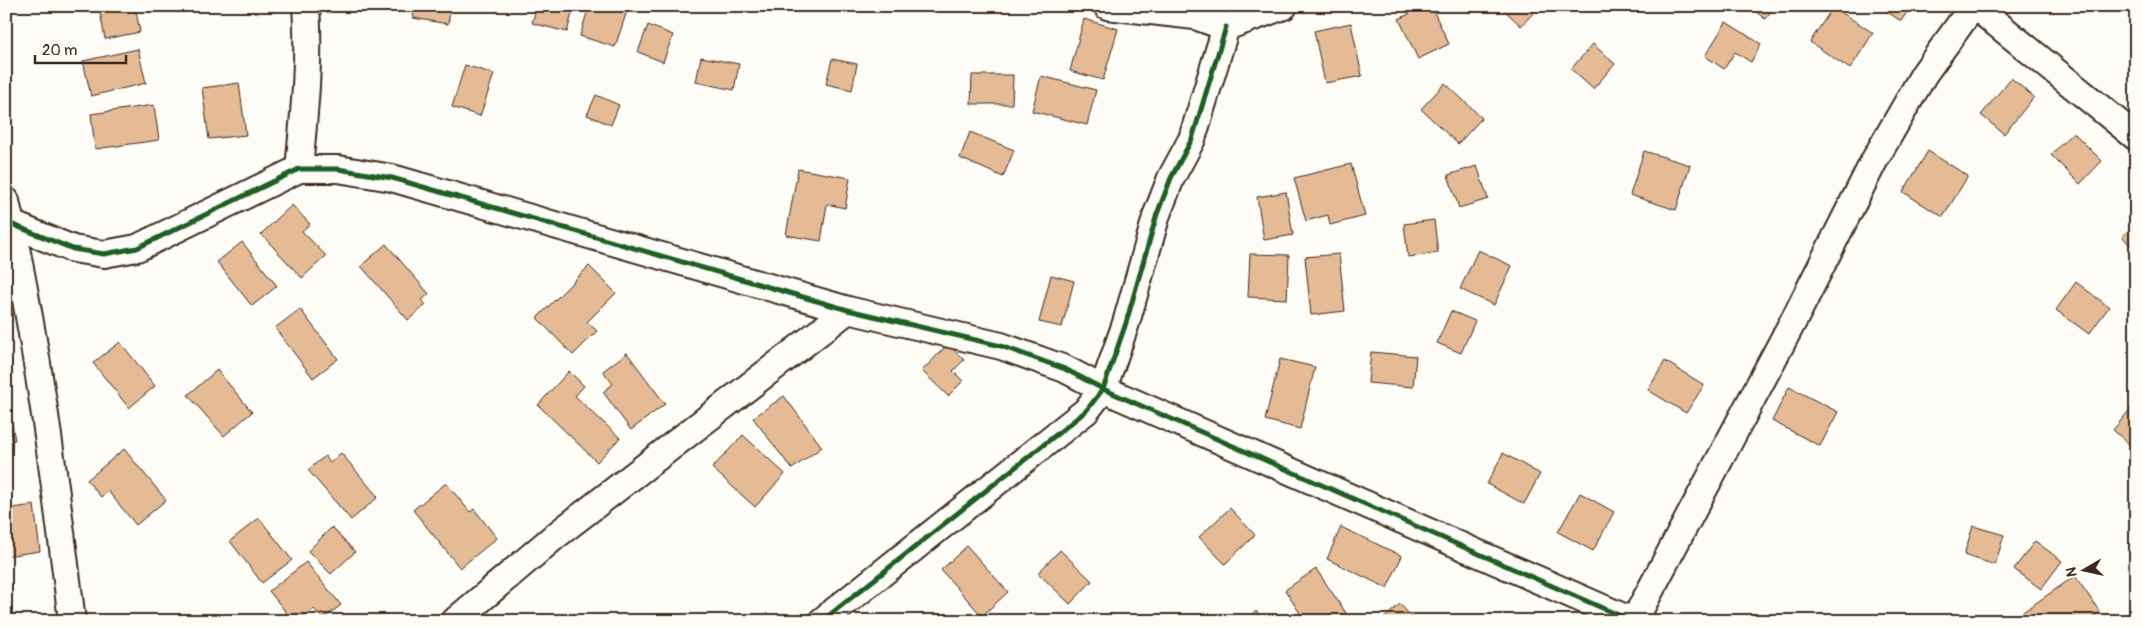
<svg xmlns="http://www.w3.org/2000/svg" width="2142" height="627" viewBox="0 0 2142 627" font-family="Pangolin,sans-serif">
  <style>
    .building { fill: #e5bb95; stroke: #3b2a1e }
    .lines { fill: none; stroke-linecap: round; stroke-linejoin: round }
    .street-casing { stroke: #3b2a1e; stroke-width: 30 }
    .street { stroke: #fdfcf7; stroke-width: 26 }
    .cycleway-casing { stroke: #fdfcf7; stroke-width: 8 }
    .cycleway { stroke: #1b5e20; stroke-width: 5 }
  </style>
  <rect width="100%" height="100%" fill="#fdfcf7"/>
  <filter id="ink" filterUnits="userSpaceOnUse"><feTurbulence type="fractalNoise" baseFrequency=".02" numOctaves="2"/><feDisplacementMap in="SourceGraphic" scale="10" xChannelSelector="R" yChannelSelector="G"/><feConvolveMatrix kernelMatrix="1 2 1 2 8 2 1 2 1" color-interpolation-filters="sRGB"/></filter>
  <g filter="url(#ink)">
    <!-- building -->
    <path class="building" d="M99,6h36l5,26 -35,7z
      M358,6h30l-1,4z
      M415,6h36l-3,18 -35,-6z
      M537,6h37l-7,26 -35,-9z
      M589,6h23l15,5 -12,36 -35,-11z
      M1424,6h7l18,38 -31,15 -19,-40z
      M1500,6h40l-19,20z
      M1749,6h26l-10,13z
      M1878,6h33l-10,15z
      M1833,7l40,26 -23,36 -40,-27z
      M1084,19l34,10 -15,51 -33,-9z
      M1726,22l35,22 -10,18 -16,-10 -11,17 -19,-13z
      M1351,23l11,53 -37,7 -11,-52z
      M648,25l25,10 -10,27 -25,-10z
      M1593,44l22,20 -22,25 -22,-20z
      M138,49l8,34 -55,13 -8,-35z
      M701,57l38,7 -5,26 -38,-8z
      M832,59l25,5 -5,26 -26,-6z
      M465,65l29,9 -14,42 -28,-9z
      M972,75h41l-1,29h-41z
      M1041,76l55,14 -9,35 -55,-14z
      M2011,78l23,19 -30,37 -23,-19z
      M239,83l7,52 -37,4 -7,-51z
      M1445,83l37,35 -24,26 -37,-35z
      M596,95l23,10 -8,20 -24,-10z
      M154,105l5,35 -64,9 -4,-35z
      M970,132l44,18 -11,27 -43,-19z
      M2073,132l29,29 -22,23 -29,-29z
      M1644,151l46,14 -14,45 -46,-15z
      M1928,151l40,25 -25,41 -40,-25z
      M1351,164l14,52 -35,9 -2,-10 -22,6 -12,-43z
      M1477,166l11,33 -29,9 -11,-33z
      M798,169l52,9 -5,30 -18,-4 -6,37 -35,-6z
      M1286,192l7,43 -29,5 -7,-43z
      M292,205l18,19 -8,7 24,25 -24,22 -41,-44z
      M1434,220l4,33 -30,4 -4,-33z
      M2136,224v28l-14,-16z
      M242,242l35,44 -25,20 -35,-44z
      M386,244l43,50 -7,6 4,5 -18,15 -47,-54z
      M1478,250l34,16 -18,39 -34,-16z
      M1250,254l39,1 -2,44 -39,-2z
      M1339,254l6,57 -34,4 -6,-58z
      M589,266l27,27 -29,29 10,9 -24,24 -36,-37z
      M1051,275l23,6 -12,46 -23,-5z
      M2076,282l33,25 -20,27 -33,-24z
      M300,309l38,50 -25,19 -38,-50z
      M1451,311l24,10 -14,32 -24,-10z
      M120,342l35,44 -26,22 -36,-45z
      M948,344l16,16 -11,11 10,10 -15,15 -26,-25z
      M1371,352l45,4 -3,31 -45,-4z
      M627,353l38,51 -34,26 -28,-38 10,-8 -10,-13z
      M1280,359l35,8 -15,62 -35,-9z
      M1665,361l39,24 -18,28 -38,-23z
      M217,370l35,42 -28,24 -36,-41z
      M569,371l15,15 -9,10 45,42 -23,24 -59,-57z
      M1789,387l49,25 -18,34 -48,-25z
      M784,396l38,51 -30,22 -39,-51z
      M7,397l8,43 -9,1v-43z
      M2133,406l3,2v42l-23,-20z
      M743,435l42,39 -30,33 -43,-39z
      M124,449l42,51 -30,25 -28,-34 -7,6 -14,-17z
      M341,453l37,44 -27,23 -43,-50 17,-14 5,7z
      M1503,453l37,21 -16,30 -37,-20z
      M446,483l24,29 4,-3 23,29 -37,30 -47,-58z
      M1580,493l34,19 -21,39 -35,-19z
      M34,505l6,46 -34,5v-47z
      M1230,508l25,27 -30,29 -26,-27z
      M259,518l33,42 -30,23 -32,-42z
      M1973,526l31,9 -9,30 -31,-10z
      M332,527l23,25 -24,22 -23,-23z
      M1341,527l61,29 -15,32 -60,-29z
      M2035,541l27,20 -21,28 -27,-20z
      M967,546l41,46 -26,24 -41,-46z
      M1060,550l32,31 -22,23 -32,-31z
      M306,562l35,43 -18,14 -9,-10 -15,12h-6l-24,-30z
      M1316,569l30,44 -11,8h-30l-20,-31z
      M2075,576l25,36 -13,9h-62l-5,-7z
      M1400,604l15,17h-34z
      M1256,611l8,10h-20z"/>
    <g class="lines">
      <!-- street casing -->
      <g class="street-casing">
        <path id="street" d="M1107,6l88,10
          M1196,6l-1,10 31,11 58,-21
          M1975,6l161,131
          M299,169c5,-54 11,-108 7,-163
          M6,201c31,138 49,280 66,420
          M11,224l62,25 31,5 33,-6 162,-79h39l54,9 456,132 153,36 64,23 38,20 529,232
          M455,621l99,-84 294,-227
          M822,621l264,-210 17,-22 23,-66 31,-109 14,-36 21,-39 34,-112
          M1634,621l164,-309 76,-151 50,-87 49,-68"/>
      </g>
      <!-- street -->
      <use href="#street" class="street"/>
      <!-- cycleway casing -->
      <g class="cycleway-casing">
        <path id="cycleway" d="M11,224l62,25 31,5 33,-6 162,-79h39l54,9 456,132 153,36 64,23 38,20 529,232
          M822,621l264,-210 17,-22 23,-66 31,-109 14,-36 21,-39 34,-112"/>
      </g>
      <!-- cycleway -->
      <use href="#cycleway" class="cycleway"/>
    </g>
  </g>
  <!-- margin -->
  <rect width="2142" height="627" fill="none" stroke="#fdfcf7" stroke-width="25"/>
  <rect x="12" y="12" width="2117" height="602" fill="none" stroke="#3b2a1e" stroke-width="2" filter="url(#ink)"/>
  <!-- north arrow -->
  <g transform="translate(2084 570) rotate(261)" stroke="#fdfcf7" stroke-width="4" paint-order="stroke">
  <path d="M0-4L9 19L0 12L-9 19Z" fill="#3b2a1e"/>
  <text y="-8" font-size="14" font-weight="bold" text-anchor="middle" fill="#3b2a1e">N</text>
  </g>
  <!-- scale -->
  <path d="M35 55v8h91v-8" fill="none" stroke="#3b2a1e" stroke-width="2.5"/>
  <text x="42" y="55" font-size="15" fill="#3b2a1e" stroke="#fdfcf7" stroke-width="4" paint-order="stroke">20 m</text>
</svg>
